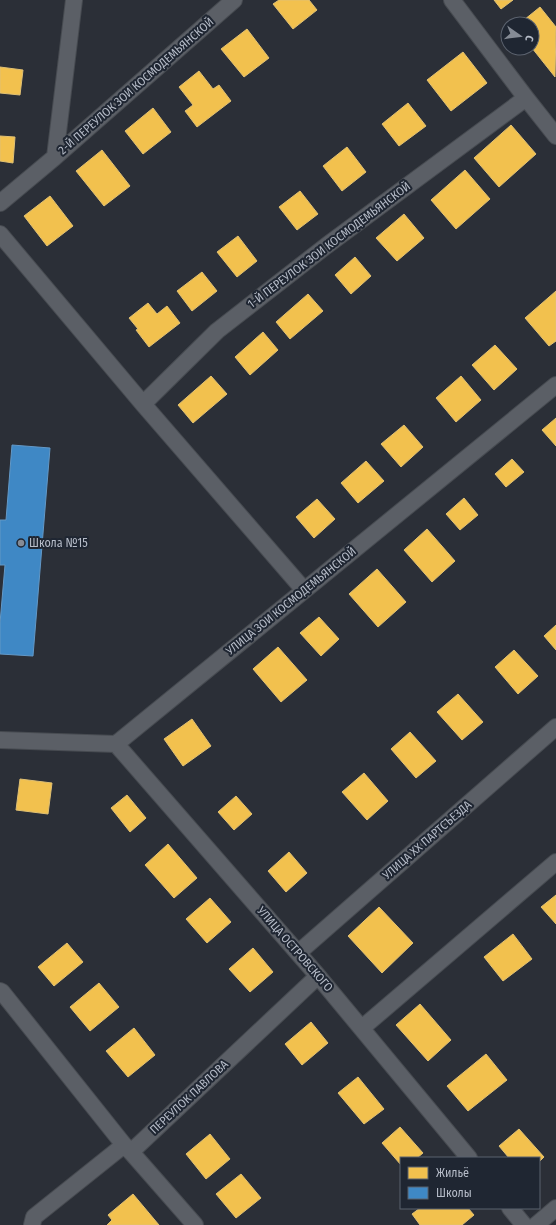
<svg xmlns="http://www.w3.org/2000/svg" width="556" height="1225" viewBox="0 0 556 1225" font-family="'Fira Sans Condensed',sans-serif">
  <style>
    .homes { fill: #f2c14e; stroke: #e0c073 }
    .schools { fill: #3f88c5; stroke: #6398c6 }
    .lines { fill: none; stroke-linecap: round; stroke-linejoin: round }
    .street-casing { stroke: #474b51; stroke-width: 18 }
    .street { stroke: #5b5f66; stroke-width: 16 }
    .poi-dot { fill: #858b95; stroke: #1f2632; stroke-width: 1.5 }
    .labels { text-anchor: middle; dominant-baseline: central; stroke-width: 4; stroke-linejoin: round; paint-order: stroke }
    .street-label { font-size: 12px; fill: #b6bcc8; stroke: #1f2632 }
    .poi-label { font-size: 12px; fill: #b6bcc8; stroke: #1f2632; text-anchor: start }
  </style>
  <rect width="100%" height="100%" fill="#2b2f37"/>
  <!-- homes -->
  <path class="homes" d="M279,0h30l8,10 -24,19 -20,-25z
    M494,0h19l-12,9z
    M540,7l16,20 -1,50 -23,-29v-24h-13z
    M247,29l22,29 -25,19 -23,-28z
    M463,52l24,31 -36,28 -24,-31z
    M0,67l23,3 -3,25 -20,-2z
    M199,71l14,18 6,-4 12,16 -34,26 -12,-16 8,-6 -14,-18z
    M408,103l18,23 -27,20 -17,-22z
    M153,108l18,24 -28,22 -18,-23z
    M511,125l25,29 -37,33 -25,-29z
    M0,136l15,1 -2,26 -13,-2z
    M347,147l19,25 -24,19 -19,-25z
    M102,150l28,36 -26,20 -28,-35z
    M465,170l25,29 -34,30 -25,-29z
    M300,191l18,23 -21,16 -18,-23z
    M50,196l23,30 -26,20 -23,-30z
    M404,214l20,24 -27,23 -21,-23z
    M238,236l19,25 -20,16 -20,-25z
    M355,257l16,19 -20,18 -16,-19z
    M202,272l15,19 -25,20 -15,-20z
    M556,291v50l-7,5 -24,-28z
    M308,294l15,17 -33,28 -14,-17z
    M148,303l9,11 10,-8 13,17 -31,24 -13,-17 2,-1 -9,-11z
    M263,332l15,18 -28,25 -15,-18z
    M495,345l22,24 -23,21 -22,-25z
    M211,376l16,18 -34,29 -15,-18z
    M461,376l20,24 -25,22 -20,-24z
    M556,418v28l-14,-16z
    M404,425l19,22 -22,20 -20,-23z
    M512,459l12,13 -18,15 -11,-13z
    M366,461l18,20 -26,22 -17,-20z
    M464,498l14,17 -18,15 -14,-16z
    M317,499l18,20 -21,19 -18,-21z
    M427,529l28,32 -23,21 -28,-32z
    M377,569l29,33 -28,25 -29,-33z
    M319,617l20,22 -18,17 -21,-23z
    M556,625v25l-12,-14z
    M278,647l29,33 -26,22 -28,-33z
    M514,650l24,26 -20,18 -23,-27z
    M458,694l25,28 -21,18 -25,-28z
    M192,719l19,27 -28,20 -19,-27z
    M410,732l26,29 -20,17 -25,-29z
    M364,773l24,28 -21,19 -25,-28z
    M20,779l32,4 -4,31 -32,-4z
    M127,795l19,23 -16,14 -19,-24z
    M236,796l16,18 -18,16 -16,-18z
    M168,844l29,34 -23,20 -29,-33z
    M289,852l18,21 -21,19 -18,-21z
    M556,895v29l-15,-17z
    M210,898l21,24 -24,21 -21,-24z
    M379,907l34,36 -31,30 -34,-37z
    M513,934l19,25 -29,22 -19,-24z
    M67,943l16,19 -29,24 -16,-19z
    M253,948l20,24 -23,20 -21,-23z
    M99,983l20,24 -29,24 -20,-24z
    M420,1004l31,36 -23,21 -32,-36z
    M311,1022l17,21 -26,22 -17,-21z
    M134,1028l21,27 -27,22 -22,-26z
    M486,1054l21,26 -39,31 -21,-25z
    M358,1077l26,32 -20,15 -26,-31z
    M400,1127l23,26 -6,5h-16v7l-19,-22z
    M519,1129l25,28 -5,5v-4h-30l-10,-12z
    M210,1134l20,25 -24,20 -20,-25z
    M241,1174l20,24 -25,20 -20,-24z
    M133,1194l26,31h-52l5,-5 -4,-5z
    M420,1208h48l6,7 -12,10h-42l-8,-11z"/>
  <!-- schools -->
  <path class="schools" d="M12,445l38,3 -17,208 -33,-2v-31l5,-58h-5v-45h6z"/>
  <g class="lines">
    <!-- street casing -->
    <g class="street-casing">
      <path id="street" d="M452,0l74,98 30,38
        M55,157l19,-157
        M0,203l55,-46 179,-157
        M0,234l143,170 161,186
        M143,404l74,-73 109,-85 200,-148
        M0,740l116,4 440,-359
        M116,744l202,232 151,182
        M298,953l258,-226
        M0,991l2,1 122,153 7,7
        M362,1028l194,-166
        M510,1208l14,17
        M32,1225l2,-8 90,-72
        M195,1225l-64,-73 187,-176
        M536,1225l20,-17"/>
    </g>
    <!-- street -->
    <use href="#street" class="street"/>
  </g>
  <!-- markers -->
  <circle class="poi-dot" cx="21" cy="543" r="4"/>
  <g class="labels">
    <!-- street labels -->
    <g class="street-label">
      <text transform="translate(136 86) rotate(-41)">2-Й ПЕРЕУЛОК ЗОИ КОСМОДЕМЬЯНСКОЙ</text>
      <text transform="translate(329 245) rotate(-37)">1-Й ПЕРЕУЛОК ЗОИ КОСМОДЕМЬЯНСКОЙ</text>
      <text transform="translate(291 601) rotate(-39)">УЛИЦА ЗОИ КОСМОДЕМЬЯНСКОЙ</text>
      <text transform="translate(427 840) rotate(-41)">УЛИЦА ХХ ПАРТСЪЕЗДА</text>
      <text transform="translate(295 949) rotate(49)">УЛИЦА ОСТРОВСКОГО</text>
      <text transform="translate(189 1097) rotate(-43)">ПЕРЕУЛОК ПАВЛОВА</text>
    </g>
    <!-- poi labels -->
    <g class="poi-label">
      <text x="29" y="543">Школа №15</text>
    </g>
  </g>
  <!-- legend -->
  <rect x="400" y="1157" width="140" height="52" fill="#1f2632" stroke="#5b626e"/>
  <rect x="408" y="1167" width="20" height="12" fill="#f2c14e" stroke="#5b626e"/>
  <text x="436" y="1177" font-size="12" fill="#b6bcc8">Жильё</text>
  <rect x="408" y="1187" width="20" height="12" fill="#3f88c5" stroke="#5b626e"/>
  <text x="436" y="1197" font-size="12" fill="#b6bcc8">Школы</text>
  <!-- north arrow -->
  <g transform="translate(520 36) rotate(104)"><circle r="19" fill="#1f2632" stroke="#5b626e"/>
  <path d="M0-3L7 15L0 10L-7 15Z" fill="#858b95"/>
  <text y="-6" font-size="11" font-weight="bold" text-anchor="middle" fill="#b6bcc8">С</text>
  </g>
</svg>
